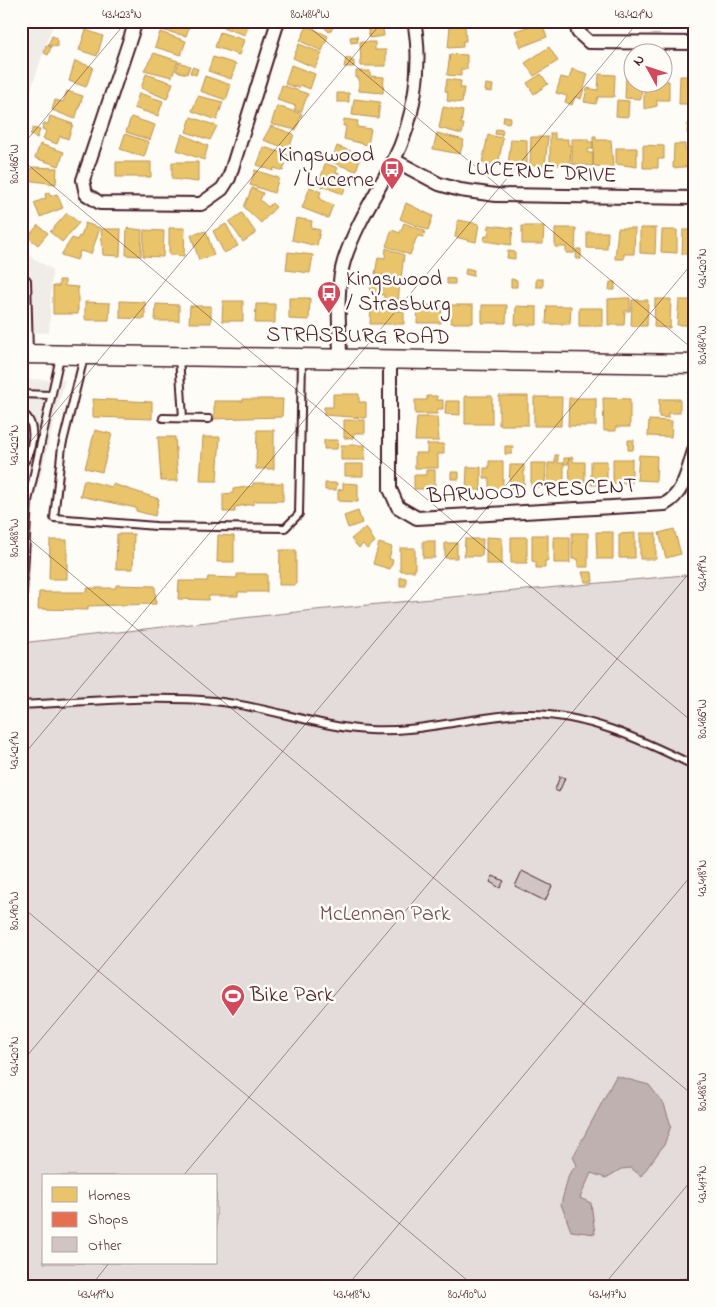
<svg xmlns="http://www.w3.org/2000/svg" width="716" height="1307" viewBox="0 0 716 1307" font-family="'Indie Flower',sans-serif">
  <style>
    .built { fill: #f0ece8 }
    .green { fill: #e3dcda; stroke: #967e82; fill-rule: evenodd }
    .water { fill: #c0b1b1; stroke: #91777b }
    .homes { fill: #e9c46a; stroke: #b99257 }
    .shops { fill: #e76f51; stroke: #b85746 }
    .building { fill: #d0c5c4; stroke: #4a1f2b }
    .lines { fill: none; stroke-linecap: round; stroke-linejoin: round }
    .lane-casing { stroke: #4a1f2b; stroke-width: 10 }
    .street-casing { stroke: #4a1f2b; stroke-width: 16 }
    .secondary-casing { stroke: #4a1f2b; stroke-width: 21 }
    .lane { stroke: #fdfcf7; stroke-width: 6 }
    .street { stroke: #fdfcf7; stroke-width: 12 }
    .secondary { stroke: #fdfcf7; stroke-width: 18 }
    .ticks { fill: none; stroke: #4a1f2b; stroke-width: 1; stroke-opacity: 0.45 }
    .labels { text-anchor: middle; dominant-baseline: central; stroke-width: 5; stroke-linejoin: round; paint-order: stroke }
    .poi-label { font-size: 22px; fill: #4a1f2b; stroke: #fdfcf7; text-anchor: start }
    .street-label { font-size: 22px; fill: #4a1f2b; stroke: #fdfcf7 }
    .park-label { font-size: 22px; fill: #704e57; stroke: #fdfcf7 }
    .neatline { fill: none; stroke: #4a1f2b; stroke-width: 2 }
    .ticks-label { font-size: 12px; text-anchor: middle; fill: #4a1f2b }
  </style>
  <rect width="100%" height="100%" fill="#fdfcf7"/>
  <filter id="ink" filterUnits="userSpaceOnUse"><feTurbulence type="fractalNoise" baseFrequency=".02" numOctaves="2"/><feDisplacementMap in="SourceGraphic" scale="10" xChannelSelector="R" yChannelSelector="G"/><feConvolveMatrix kernelMatrix="1 2 1 2 8 2 1 2 1" color-interpolation-filters="sRGB"/></filter>
  <g filter="url(#ink)">
    <!-- built -->
    <path class="built" d="M21,21h33l-25,74 -8,6z
      M21,251l31,18 -3,64 -28,-1z
      M21,379l44,1 -32,125 -6,138h-6z"/>
    <!-- green -->
    <path class="green" d="M695,574v703l-66,9h-608v-643l284,-32zM44,1176h172v87h-172z"/>
    <!-- water -->
    <path class="water" d="M616,1076l33,9 15,19 7,22 -7,19 -23,31 -10,-8 -10,1 -15,9 -15,-5 -11,25 11,5 4,31 -24,-3 -10,-27 8,-30 8,-9 -4,-8z"/>
    <!-- homes -->
    <path class="homes" d="M90,21h19l-2,6z
      M164,21h27l-5,15 -25,-6z
      M224,21h26l-5,14 -23,-8z
      M318,21h21l-10,11z
      M347,21h16v2l-15,2z
      M382,22l2,14 -15,2 -2,-14z
      M541,22l6,15 -26,10 -6,-16z
      M307,26l21,10 -6,15 -22,-10z
      M450,26h15l1,15h-3v6l-15,1z
      M86,30l17,6 -6,20 -18,-6z
      M160,32l26,9 -5,14 -26,-8z
      M220,32l24,8 -5,15 -24,-8z
      M52,36l5,2v9l-9,-2z
      M357,36l1,6 -7,1 -1,-6z
      M360,42h15v8h11v16h-25z
      M299,44l23,9 -7,15 -22,-10z
      M46,45l5,2 -3,8 -4,-2z
      M549,47l9,14 -24,15 -9,-13z
      M154,53l24,8 -6,16 -28,-7z
      M450,54l17,1v14h-6v7l-14,-1z
      M213,57l23,7 -5,15 -23,-8z
      M346,58h5v3h3v6h-10z
      M75,61l18,6 -7,20 -17,-6z
      M179,62l11,4 -3,8 -11,-3z
      M291,65l24,9 -5,15 -10,-4 -1,3 -14,-4z
      M192,67l6,2 -2,6 -6,-2z
      M572,69l16,5 -7,25 -6,-2 -3,8 -7,-3 2,-6 -11,-3 5,-16 8,2z
      M356,71h14v5l14,1 -1,16 -24,-2v-13h-3z
      M146,74l27,9 -6,16 -26,-11z
      M541,74l7,10 -14,10 -7,-11z
      M599,74l16,1 -1,22h-16l-2,7 -12,-2 3,-14 11,2z
      M626,74h8v8h8l-1,17 -16,-1z
      M205,76l26,9 -5,15 -26,-9z
      M680,76h15v28h-16z
      M447,79l14,2 -1,7h4l-2,15 -15,-2 1,-9 -3,-1z
      M664,81h5v19h-12v6l-13,3v-18h4v-9z
      M486,84l7,1 -1,7 -7,-1z
      M282,85l26,9 -7,18 -7,-2 2,-4 -19,-6z
      M67,91l16,5 -8,23 -23,-9 3,-10 8,2z
      M139,93l24,8 -5,15 -24,-8z
      M337,93h12v9h-12z
      M198,96l25,6 -6,18 -25,-9z
      M354,99l26,3 -2,16 -26,-3z
      M617,100l12,1 -1,16 -12,-1z
      M277,106l25,8 -6,16 -25,-6z
      M443,107l20,4 -2,13h3l-2,10 -23,-6z
      M50,116l23,8 -5,15 -8,-3 -3,8 -14,-5 3,-8 -4,-2 2,-6 4,1z
      M504,116l7,1 -2,6 -6,-1z
      M131,117l24,8 -5,15 -24,-8z
      M191,117l26,9 -7,14 -24,-8z
      M344,119l14,2 -1,6 14,2 -3,16 -24,-6 2,-13h-3z
      M688,124h6l-1,9h-6z
      M271,126l23,8 -5,15 -26,-9z
      M33,128l7,2 -3,8 -7,-3z
      M496,129l7,1 -1,5 -7,-1z
      M437,133l27,7 -4,14 -27,-5z
      M550,133h5v6h13v6h3l-1,20h-20z
      M125,134l24,8 -5,15 -24,-8z
      M182,134l26,12 -4,14 -27,-10z
      M488,135l15,3 -5,28 -16,-3z
      M593,136h3v4h15l2,27 -20,-1z
      M531,137h17l-3,29 -15,-1z
      M511,139l16,1v26l-19,-1z
      M572,139h16v3h5v7h-5v4h5v13l-21,-2z
      M40,144l24,8 -5,14 -24,-8z
      M674,144h11v5h8v17l-20,2z
      M643,145l21,1v13h-6v9h-15z
      M337,146l24,9 -5,16 -25,-9z
      M264,147l24,8 -5,16 -9,-3 -1,3 -16,-6z
      M616,148h21v19l-21,-3z
      M116,162h35v15h-35z
      M172,162h26v20l-26,-3z
      M325,163l13,5 -2,4 13,5 -6,17 -24,-9z
      M32,167l25,1 -1,16 -31,-4v-12l7,1z
      M255,170l24,8 -5,15 -24,-8z
      M310,187l11,5 -2,5 2,1v2l12,5 -5,13 -26,-10z
      M252,188l11,5 -3,7 8,7 4,-4 4,4 -15,16 -17,-16z
      M49,192l1,4 7,-2 6,14 -23,9 -6,-14 12,-5 -1,-4z
      M406,203l27,13 -5,14 -28,-11z
      M67,213l12,10 -17,19 -12,-10z
      M242,213l14,20 -13,9 -14,-20z
      M296,218l16,3 -1,7 9,2 -3,16 -25,-6z
      M458,220l21,4 -3,18 -21,-5z
      M85,223l15,5 -9,26 -11,-3 -3,9 -16,-5 11,-17 5,2 2,-4 2,1z
      M404,223l21,8 -2,6 -5,-1 -2,3 -6,16 -24,-9 6,-16 8,3z
      M226,224l12,22 -14,7 -11,-22z
      M38,225l10,8 -10,12 -10,-8z
      M489,225l24,3 -2,17 -27,-4 1,-5h3z
      M522,226h22l-1,18h-21z
      M127,228l15,2 -1,26 -15,-1z
      M169,228h16l-1,28 -15,-1z
      M555,228h21l-1,25h-9v-6h-11z
      M618,228h17l-1,26h-10v5h-9z
      M640,228h16l-1,26 -15,-1z
      M101,229h20l-1,27 -17,-1z
      M144,230l20,1 -1,26 -20,-1z
      M662,230h15v23l-16,-1z
      M683,230h12v24h-13z
      M206,231l8,24 -15,5 -8,-25z
      M587,232h21l-1,17 -20,-1z
      M386,248l18,7 -3,23 -26,-4 3,-17 7,1z
      M577,249h4v10h-5z
      M508,251l7,1v7l-8,-1z
      M288,252l25,3 -3,18 -24,-3z
      M466,268l8,2 -1,6 -8,-2z
      M372,277l28,3 -2,25 -15,-2 1,-8 -14,-2z
      M447,278l8,1v5h-8z
      M511,279l6,1v7h-6z
      M536,279h7v8h-7z
      M59,280h6v6l13,1v27h-25v-28h6z
      M610,282h5v8h-6z
      M289,298h21l-1,22 -20,-1z
      M624,298h6v13h-5l-1,14h-16v-26z
      M655,299h16l-1,29 -16,-1z
      M632,300h16l-1,26h-16z
      M679,300h16l-1,25h-17z
      M120,301l25,1v17l-25,-1z
      M223,301h20v20h-21z
      M85,302l25,1 -1,17h-24z
      M156,304l23,1v16h-24z
      M256,304h19v19h-20z
      M418,305l24,1 -1,17h-24z
      M451,305h22v18h-22z
      M482,305h25l-1,18h-24z
      M190,306h21v17h-22z
      M516,306l21,1v18h-22z
      M547,306h24l-1,18h-24z
      M371,307h25v4h8v13h-34z
      M579,308h24v18h-24z
      M333,394h26v8h7v16l-42,-3v-8h9z
      M427,396h10v4h6v9h-6v5h-22v-14h12z
      M465,396h27v28h-27z
      M499,396h29v29h-29z
      M534,397h28l-1,29h-27z
      M569,398h27v28h-28z
      M603,398l27,1v28h-14v4h-12z
      M93,399l59,3v17l-59,-2z
      M243,399h40l-1,18 -68,2v-18h29z
      M659,399h21v14h-12v5l-9,-1z
      M446,401h14v14l-15,-1z
      M417,417h20l2,24h-24z
      M344,420h21v13h-11l-1,5h-9z
      M649,420l23,1 -1,16 -23,-1z
      M95,430l17,4 -10,38 -17,-4z
      M257,430h17v39h-18z
      M158,437h17l3,44h-17z
      M203,437h17l-3,44h-17z
      M324,440h14l-1,9h-13z
      M628,440h6l-1,10h-5z
      M427,444h17v10h-6v14h-23v-15h12z
      M341,445h24v15h-24z
      M505,446h8l-1,8h-7z
      M555,455h3v8h6v-5h5l-1,6h-4v23h-16v-24h7z
      M639,455l18,1 -1,25 -19,-1z
      M573,457v5h12v24h-15l-1,-28z
      M613,459h19v24h-19z
      M489,461h14v28h-14v-11h-5v-10h5z
      M591,461h16v24h-16z
      M531,463h15l-1,24h-14z
      M345,464h18v12h-18z
      M510,465h14v23h-15z
      M467,467h14v23h-15z
      M426,470h9v19h-21v-14h12z
      M451,472h8v7h-8z
      M84,480l28,7 1,-3 46,15 -4,17 -19,-5v-3l-56,-12z
      M253,483h30v18h-29v3l-19,3v5h-12v-18l10,-1v-4l20,-3z
      M325,483h12l-1,7h-11z
      M343,483l15,1v18l-20,-1v-11l5,-1z
      M358,511l4,12 -14,5 -4,-12z
      M366,527l9,15 -8,7 -4,-5 -4,4 -8,-9z
      M674,529l7,25 -15,4 -7,-25z
      M596,532h17v27h-16z
      M572,533h16v34h-10v-8h-6z
      M635,533v25h-16v-24z
      M640,533h16v26h-16z
      M117,534h17l-1,35h-17z
      M218,535l16,1v26h-17z
      M532,535h16v26h-3v7h-9v-6l-4,-1z
      M486,537l16,1v26h-16z
      M511,537h16v26h-16z
      M554,537h16v26h-16z
      M465,539h18l-1,17h-18z
      M50,540h17v39h-18z
      M423,541h12v17h-12z
      M379,543l13,4 -3,12 4,1 -3,9 -17,-5z
      M445,543h12v15h-12z
      M400,548h15v23h-15z
      M280,550h16v35h-17z
      M695,553v15l-8,-9z
      M582,572h10l1,10h-8z
      M237,574h30v18h-29v4h-29l-1,4 -30,-1 1,-18h28l1,-4 29,1z
      M400,577l6,1v8h-6z
      M116,585l39,1 1,18 -68,2v4l-50,-1 1,-17h48v-4h29z"/>
    <!-- shops -->
    <path class="shops" d="M21,423h4l-1,13h-3z"/>
    <!-- building -->
    <path class="building" d="M560,776l5,2 -6,14 -4,-2z
      M522,871l30,15 -7,15 -30,-15z
      M493,876l11,5 -4,7 -10,-6z"/>
    <g class="lines">
      <!-- lane casing -->
      <g class="lane-casing">
        <path id="lane" d="M21,275l6,5 2,73
          M84,357l-22,89 -8,72 102,8 129,2 14,-14 3,-154
          M179,357l4,61
          M21,394l30,1
          M21,413c18,7 12,42 0,52
          M163,418l46,1
          M21,627l7,-126 32,-144
          M21,705c64,-3 129,-10 193,-4 53,5 102,26 155,29 52,3 103,-14 154,-16 61,-2 119,26 172,52"/>
      </g>
      <!-- street casing -->
      <g class="street-casing">
        <path id="street" d="M136,21l-53,159 3,14 14,9 101,1 21,-15 7,-11 49,-157
          M576,21l2,11 11,10 106,1
          M394,160l45,24 21,6 36,5 199,3
          M340,359c0,-32 -5,-68 4,-98 11,-35 32,-67 49,-99 21,-41 30,-96 21,-141
          M390,360v129l8,18 19,11 248,-14c20,-11 23,-36 30,-56"/>
      </g>
      <!-- secondary casing -->
      <g class="secondary-casing">
        <path id="secondary" d="M21,354l674,10"/>
      </g>
      <!-- lane -->
      <use href="#lane" class="lane"/>
      <!-- street -->
      <use href="#street" class="street"/>
      <!-- secondary -->
      <use href="#secondary" class="secondary"/>
    </g>
  </g>
  <!-- ticks -->
  <path class="ticks" d="M302,21l393,330M21,147l106,-126M21,159l674,565M21,453l362,-432M21,532l674,565M21,758l618,-737M21,906l453,380M21,1063l674,-803M183,1176l512,-610M21,1279l8,7M91,1286l18,-23M347,1286l348,-415M603,1286l92,-110"/>
  <!-- icons -->
  <defs>
    <g id="bus-pin" transform="scale(1.25)"><path d="M0 17L-7.5 6A9.5 9.5 0 1 1 7.5 6Z" fill="#d1495b" stroke="#fdfcf7"/><path d="M-5-6H5V4H4V6H2V4H-2V6H-4V4H-5ZM-3.5-4V0h7V-4ZM-3.5 1.2v1.5H-2V1.2ZM2 1.2v1.5H3.5V1.2Z" fill="#fff"/></g>
    <g id="stadium-pin" transform="scale(1.25)"><path d="M0 17L-7.5 6A9.5 9.5 0 1 1 7.5 6Z" fill="#d1495b" stroke="#fdfcf7"/><path d="M0-5a6.5 5 0 1 0 0 10a6.5 5 0 1 0 0-10ZM-3.5-1.8h7v3.6h-7Z" fill="#fff"/></g>
  </defs>
  <g fill-rule="evenodd">
    <use href="#bus-pin" x="392" y="169"/>
    <use href="#bus-pin" x="329" y="293"/>
    <use href="#stadium-pin" x="233" y="996"/>
  </g>
  <g class="labels">
    <!-- poi labels -->
    <g class="poi-label">
      <text x="374" y="156" text-anchor="end">Kingswood<tspan x="374" dy="25">/ Lucerne</tspan></text>
      <text x="346" y="280">Kingswood<tspan x="346" dy="25">/ Strasburg</tspan></text>
      <text x="250" y="996">Bike Park</text>
    </g>
    <!-- street labels -->
    <g class="street-label">
      <text transform="translate(542 173) rotate(3)">LUCERNE DRIVE</text>
      <text transform="translate(358 337) rotate(1)">STRASBURG ROAD</text>
      <text transform="translate(532 492) rotate(-3)">BARWOOD CRESCENT</text>
    </g>
    <!-- park labels -->
    <g class="park-label">
      <text x="385" y="915">McLennan Park</text>
    </g>
  </g>
  <!-- margin -->
  <rect width="716" height="1307" fill="none" stroke="#fdfcf7" stroke-width="55"/>
  <!-- legend -->
  <rect x="42" y="1174" width="175" height="90" fill="#fdfcf7" stroke="#b5a4a5"/>
  <rect x="52" y="1187" width="25" height="15" fill="#e9c46a" stroke="#b5a4a5"/>
  <text x="88" y="1200" font-size="15" fill="#4a1f2b">Homes</text>
  <rect x="52" y="1212" width="25" height="15" fill="#e76f51" stroke="#b5a4a5"/>
  <text x="88" y="1224" font-size="15" fill="#4a1f2b">Shops</text>
  <rect x="52" y="1237" width="25" height="15" fill="#d0c5c4" stroke="#b5a4a5"/>
  <text x="88" y="1250" font-size="15" fill="#4a1f2b">Other</text>
  <!-- north arrow -->
  <g transform="translate(648 68) rotate(310)"><circle r="24" fill="#fdfcf7" stroke="#b5a4a5"/>
  <path d="M0-4L9 19L0 12L-9 19Z" fill="#d1495b"/>
  <text y="-8" font-size="14" font-weight="bold" text-anchor="middle" fill="#4a1f2b">N</text>
  </g>
  <rect x="28" y="28" width="660" height="1252" class="neatline"/>
  <g class="ticks-label">
    <text x="122" y="18">43.423°N</text>
    <text x="310" y="18">80.484°W</text>
    <text x="634" y="18">43.421°N</text>
    <text transform="translate(14 164) rotate(-90)" y="4">80.486°W</text>
    <text transform="translate(702 268) rotate(-90)" y="4">43.420°N</text>
    <text transform="translate(702 345) rotate(-90)" y="4">80.484°W</text>
    <text transform="translate(14 445) rotate(-90)" y="4">43.422°N</text>
    <text transform="translate(14 538) rotate(-90)" y="4">80.488°W</text>
    <text transform="translate(702 573) rotate(-90)" y="4">43.419°N</text>
    <text transform="translate(702 719) rotate(-90)" y="4">80.486°W</text>
    <text transform="translate(14 750) rotate(-90)" y="4">43.421°N</text>
    <text transform="translate(702 878) rotate(-90)" y="4">43.418°N</text>
    <text transform="translate(14 911) rotate(-90)" y="4">80.490°W</text>
    <text transform="translate(14 1056) rotate(-90)" y="4">43.420°N</text>
    <text transform="translate(702 1092) rotate(-90)" y="4">80.488°W</text>
    <text transform="translate(702 1184) rotate(-90)" y="4">43.417°N</text>
    <text x="96" y="1298">43.419°N</text>
    <text x="352" y="1298">43.418°N</text>
    <text x="467" y="1298">80.490°W</text>
    <text x="608" y="1298">43.417°N</text>
  </g>
</svg>
